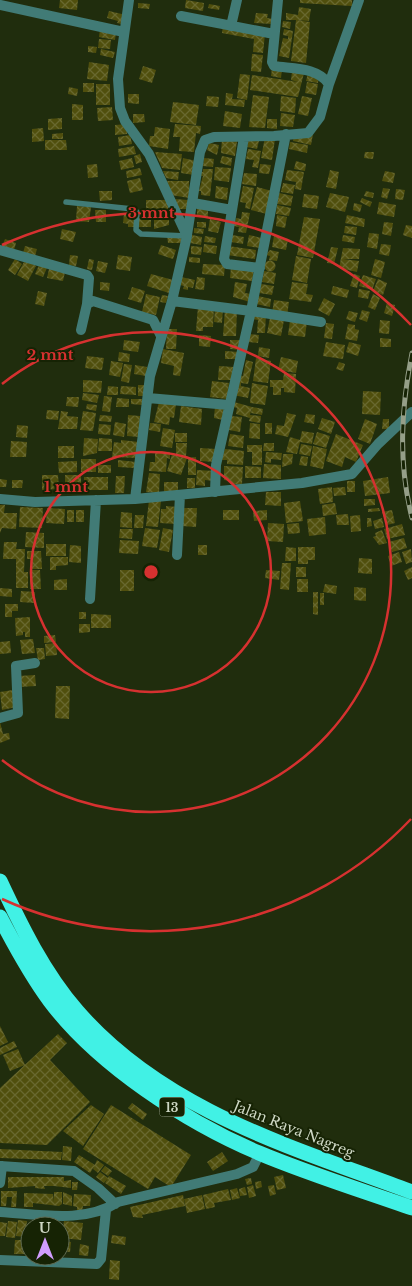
<svg xmlns="http://www.w3.org/2000/svg" width="412" height="1286" viewBox="0 0 412 1286" font-family="'Libre Baskerville',serif">
  <style>
    .building { fill: url(#building-cross-hatch) }
    .lines { fill: none; stroke-linecap: round; stroke-linejoin: round }
    .lane { stroke: #417b76; stroke-width: 5.5 }
    .street { stroke: #417b76; stroke-width: 10 }
    .highway { stroke: #41f1e5; stroke-width: 15 }
    .rail-casing { stroke: #959f88; stroke-width: 5 }
    .rail { stroke: #162304; stroke-width: 3; stroke-dasharray: 9; stroke-linecap: butt }
    .ring { fill: none; stroke: #d63130; stroke-width: 2.5 }
    .labels { text-anchor: middle; dominant-baseline: central; stroke-width: 4; stroke-linejoin: round; paint-order: stroke }
    .shield { fill: #162304; stroke: #97a18a; stroke-width: 1 }
    .shield-label { font-size: 12px; font-weight: bold; fill: #ced7c4 }
    .street-label { font-size: 14px; fill: #ced7c4; stroke: #162304 }
    .centre { fill: #d63130; stroke: #162304; stroke-width: 2.5 }
    .ring-label { font-size: 15px; text-anchor: middle; font-weight: bold; fill: #d63130; stroke: #162304; stroke-width: 4; stroke-linejoin: round; paint-order: stroke }
  </style>
  <defs>
    <pattern id="building-cross-hatch" width="8" height="8" patternUnits="userSpaceOnUse" patternTransform="scale(1.25)"><rect width="8" height="8" fill="#504f0d"/><path d="M0 0l8 8M0 8l8-8" fill="none" stroke="#68682f"/></pattern>
  </defs>
  <rect width="100%" height="100%" fill="#202d0d"/>
  <!-- building -->
  <path class="building" d="M60,0h18l-1,10 -18,-2z
    M186,0l18,3 -1,8 -18,-3z
    M300,0h52v6l-52,-3z
    M138,3l12,1 -1,5 -11,-1z
    M209,4l11,2 -1,4 -11,-2z
    M299,7l12,2 -2,12 -13,-1 14,2 -4,41 -15,-2 5,-41h-10v-7l12,2z
    M109,11l17,4 -5,9 -4,-1 1,-2 -11,-3z
    M256,13l12,1 -1,4 6,1v5l-19,-1z
    M283,21l8,1 -1,7 -8,-2z
    M223,25l42,9 -2,19 -10,-1 1,-13 -32,-6z
    M100,29l16,3 -1,8 -16,-3z
    M284,29l9,2 -4,27 -10,-2 4,-18 5,1v-3l-5,-1z
    M99,39l12,1 -1,9 -12,-1z
    M88,46l9,1 -1,6 -8,-1z
    M101,49l14,3 -2,6 -13,-3z
    M252,54l11,1 -2,17 -10,-1z
    M89,62l20,3 -2,16 -20,-2z
    M143,66l13,4 -4,13 -13,-4z
    M272,68l10,1 -1,9 -10,-2z
    M292,71l12,2 -6,24 -48,-7 2,-15 46,7 -7,-2z
    M308,73l11,1 -1,9 -12,-2z
    M240,74l10,1 -3,25 -10,-2z
    M307,82l11,2 -2,11 -11,-2z
    M83,83h11v9h-11z
    M96,84h14v21h-14z
    M69,87l9,2 -1,7 -9,-2z
    M226,93l7,1 -1,5 13,1 -1,7 -19,-2z
    M128,94h11v10l-11,-1z
    M253,95l16,2 -4,31 -16,-1z
    M207,96l12,1 -1,10 -12,-1z
    M281,96l15,2 -1,15 -15,-2z
    M302,96l10,2 -4,18 -10,-2z
    M173,102l26,3 -3,20 -26,-3z
    M72,104l11,1v15h-11z
    M112,107l1,13 -15,1 -1,-13z
    M225,111l17,3 -2,14 -17,-2z
    M281,113l14,2 -2,12 -13,-1z
    M133,114h11l1,8 -12,1z
    M62,118v11l-14,1v-11z
    M267,119h10v10l-10,-1z
    M127,124v10l-12,1v-10z
    M175,124l26,2 -1,8 -4,-1 -2,19 -15,-1 1,-14h-7z
    M155,127l15,2 -2,20 -19,-3 1,-10h4z
    M43,128l1,13 -12,1v-13z
    M63,133v6h-11v-5z
    M313,134l-2,11 -18,-4 1,-6z
    M130,135l2,9 -13,2 -1,-9z
    M265,137l10,2 -3,21 -11,-2z
    M222,138l15,3 -2,15 -14,-3z
    M249,139l10,2 -2,8 -10,-2z
    M45,140h21l1,10h-22z
    M290,142l18,3 -1,8 -18,-4z
    M209,143l10,2 -2,10 -10,-5z
    M134,146l2,8 -17,3 -1,-8z
    M248,149l13,2 -3,17 -6,-1 2,-7 -8,-1z
    M155,152l27,2 -2,16 -18,-2z
    M365,152h9l-1,7 -9,-1z
    M140,154l2,8 -6,2 -2,-8z
    M222,156l10,2 -1,8 -11,-3z
    M132,158l2,9 -13,3 -2,-9z
    M183,158l13,3 -2,14 -13,-2z
    M204,158l10,1 -1,8 -10,-1z
    M296,161l10,3 -1,7 -11,-2z
    M97,164l1,13 -10,1 -1,-13z
    M260,164l11,1 -2,9 -10,-1z
    M215,167l16,1 -2,14 -15,-2z
    M140,168l2,7 -15,3 -1,-7z
    M203,169h10l-3,27 -9,-1v-4h-2l4,-15h-3v-5l3,1z
    M287,170l17,2 -3,18 -6,-1 1,-7 -11,-2z
    M330,170l9,2 -3,17 -10,-2z
    M163,171l16,1 -1,8 -12,-2z
    M385,171l10,2 -2,10 -11,-2z
    M244,173l13,1 -1,12 -14,-2z
    M140,178l3,12 -13,3 -3,-12z
    M167,181h22v17l-18,-3z
    M283,183l12,2 -2,9 -12,-2z
    M216,186l12,2 -1,12 -12,-2z
    M243,186l11,2 -4,21 -5,-1 1,-5 -6,-1z
    M257,187l15,4 -5,23 -16,-4z
    M383,188l7,1 -3,10 -6,-2z
    M396,189l9,1 -2,10 -8,-1z
    M99,191h13v9l-12,1z
    M366,191l8,2 -1,5 -9,-2z
    M279,193l14,3 -2,10 -14,-2z
    M330,193l19,4 -4,15 -19,-5z
    M304,194l15,2 -2,13 -15,-2z
    M362,198l10,4 -2,5 -10,-5z
    M174,199l14,1 1,9h-11z
    M146,200h22v10h-22z
    M379,202l17,3 -2,12 -17,-3z
    M354,203l8,2 -2,7 -7,-2z
    M277,205l14,3 -2,8 -13,-2z
    M77,206l14,1 -2,15 -13,-1z
    M197,207h11v10h-11z
    M95,210h11v12h-10z
    M169,211v14l-15,4v-17z
    M242,212l8,1 -4,20 -8,-1 1,-5 -5,-1 2,-8 5,1z
    M124,214l12,1v12h-8v-3l-5,-1z
    M277,215l10,2 -2,11 -9,-2z
    M347,215l18,4 -1,8 -19,-4z
    M304,217l16,2 -7,39 -16,-3z
    M137,218h14v9h-14z
    M210,219l11,3 -3,11 -10,-2z
    M197,222h9v6l-9,-1z
    M384,222l9,1 -2,13 -9,-2z
    M406,225l6,1v12l-9,-3z
    M345,226l12,1 -1,8 -12,-2z
    M194,228l10,1 -1,5 -9,-1z
    M62,229l14,3 -3,10 -13,-3z
    M369,233l10,1 -2,15 -10,-2z
    M181,235l1,8h-14l-1,-7z
    M192,235l10,2 -1,8 -11,-2z
    M232,235l12,2 -1,7 -12,-2z
    M249,235l13,3 -2,10 -13,-2z
    M343,235l12,2 -1,6 -12,-2z
    M205,236l11,2 -1,5 -11,-1z
    M274,236l14,3 -2,11 -14,-3z
    M5,239l11,4 -2,7 -12,-3z
    M204,244l13,2 -1,8 -13,-2z
    M381,244l10,1 -2,11 -10,-2z
    M161,245l15,5 -3,9 -15,-5z
    M25,246l12,3 -2,7 -12,-3z
    M191,246l11,1 -1,8 -10,-1z
    M228,246l28,4 -1,9 -28,-4z
    M331,247l7,1 -4,16 -7,-1z
    M343,248l17,1 -1,10h-16l16,2 -2,11 -18,-4z
    M270,250l9,2 -2,9 -8,-1 1,-4 -4,-1z
    M70,255l8,1 -2,10 -7,-1z
    M118,255l14,2 -2,14 -14,-2z
    M296,256l15,3 -4,24 -15,-3z
    M189,257l11,1v5l-11,-1z
    M15,259l7,5 -7,11 -7,-5z
    M89,259l5,1 -2,10 -5,-1z
    M375,259l10,3 -4,16 -10,-3z
    M25,260l11,6 -8,15 -11,-6z
    M264.5 266a5.5 5.5 0 1 1 11 0a5.5 5.5 0 1 1-11 0Z
    M98,261l10,2 -3,10 -9,-2z
    M203,264l22,1 -1,11 -22,-2z
    M39,265l8,3 -4,9 -8,-3z
    M231,267l23,2 -2,12 -22,-3z
    M49,269l16,3 -2,9 -16,-3z
    M264,271l12,2 -2,11 -12,-2z
    M151,274l22,6 -4,13 -22,-7z
    M354,274l6,2 -3,12 -7,-2z
    M363,275l13,4 -4,11 -13,-4z
    M181,277l14,3 -2,8 -5,-1v3l-5,-1 1,-3 -4,-1z
    M197,277l8,1 -1,12 -9,-1z
    M378,279l9,4 -4,12 -10,-4z
    M100,282l10,1 -1,8 -9,-1z
    M235,282l12,2 -2,9 6,1 -1,8 -17,-5z
    M292,282l16,2 -2,10 7,1 -2,7 -22,-3z
    M261,284l13,2 -2,9 -13,-2z
    M333,286l16,4 -2,8 -16,-4z
    M132,287l13,4 -4,12 -13,-4z
    M359,289l11,2 -2,8 -10,-2z
    M38,291l9,2 -3,13 -9,-2z
    M146,294l14,3 -4,18 -14,-3z
    M373,294l7,4 -5,12 -7,-3z
    M162,295l6,1 -2,7 -6,-1z
    M258,296l13,3 -1,8 -14,-3z
    M324,298l11,6 -6,12 -11,-6z
    M274,300l15,2 -2,14 -15,-2z
    M387,303l8,2 -3,11 -8,-3z
    M198,306l16,1 -1,20h-10v4h-7z
    M215,308h8l-1,15 -8,-1z
    M225,309l12,1 -1,26h-13z
    M362,310l8,2 -3,10 -8,-3z
    M349,311l9,2 -3,9 -9,-3z
    M252,314h14l-1,19h-8l1,-13 -6,-1z
    M270,318l14,2 -3,16 -14,-3z
    M290,320l17,1 -2,16 -17,-2z
    M380,320l10,1 -1,13 -10,-1z
    M326,323l8,1 -2,15 -8,-1z
    M348,324l7,1v4l4,1 -2,11 -12,-2z
    M167,329h10l-1,20h-10z
    M249,334l10,1 -1,8 -10,-1z
    M199,335l12,1 -1,11 -11,-1z
    M380,338l11,1v8h-11z
    M124,340l16,2 -2,10 -15,-2z
    M230,340h10v10l-10,-1z
    M326,342l19,3 -2,14 -20,-3z
    M349,342l12,3 -3,11 -12,-4z
    M259,347l11,2 -1,9 -11,-2z
    M163,349l21,4 -4,23 -7,-1 1,-9 -13,-3z
    M225,351l14,1v7h-14z
    M119,352l11,2 -1,8 -11,-1z
    M87,356l17,2 -2,12 -17,-2z
    M281,357l17,4 -2,12 -18,-3z
    M256,358l15,3 -3,22 -15,-2z
    M246,360l7,2 -5,22 -7,-1v3l9,2 -2,10 -15,-3 4,-20 6,1z
    M111,361l12,2 -3,14 -11,-2z
    M339,362l6,2 -2,7 -7,-2z
    M124,364l8,1 -3,18 -8,-2z
    M135,365l12,2 -1,9 -12,-2z
    M219,366l15,1 -3,13h-13z
    M284,373l12,1 -1,19 -11,-1v-4h-3v7h-8v-8h-3v-7h13z
    M83,380l19,1 -1,12 -18,-1z
    M212,381l17,2 -2,16 -17,-2z
    M252,383l16,3 -3,19 -15,-2z
    M138,385h6v11h-6z
    M108,386l10,1v8h-11z
    M121,386l15,1v8l-16,-1z
    M363,391l18,1 -1,23 -18,-1z
    M83,393l16,2 -2,8 -15,-3z
    M104,396l8,1 -2,15 -8,-1z
    M67,397h12l-1,10 -12,-1z
    M117,398l12,1v8h-13z
    M131,399h11v6l-11,-1z
    M159,402l17,2 -2,14 -4,-1 -1,8 -15,-3z
    M234,402l18,5 -2,8 11,1 -1,7 -11,-2 1,-3 -14,-4 1,-6 -4,-1z
    M87,404l10,1 -1,6 -10,-2z
    M181,406l21,3 -1,16 -22,-3z
    M215,406l10,1 -2,13 -9,-2z
    M252,407l11,2 -1,6 -11,-2z
    M47,410l12,1 -1,9 -12,-1z
    M61,411l7,1 -1,4 11,1 -1,12h-19z
    M83,411l13,2 -3,18 -13,-1z
    M287,413l9,2 -8,22 -13,-3 2,-9 7,1z
    M306,414l9,1 -1,9 -10,-2z
    M100,415l12,1 -1,6 -12,-1z
    M128,415l12,1 -1,21 -12,-1z
    M230,416l12,1 -2,15 -11,-2z
    M322,418l13,4 -4,12 -13,-5z
    M365,419l12,5 -7,20 -12,-5z
    M383,419h6v10h-7z
    M115,422l11,2 -2,13 -11,-2z
    M150,423l11,1 -1,8 -11,-2z
    M250,423l10,1v15l-11,-1z
    M265,423h7v11h-7z
    M99,424l12,1 -1,10 -12,-1z
    M17,425l11,1 -1,12 -11,-1z
    M163,428l12,2 -3,18 -12,-2z
    M302,431l12,2 -2,11 -12,-2 -3,12 -11,-2 4,-15 10,3z
    M317,432l13,4 -4,12 -13,-4z
    M175,433h12v9h-12z
    M230,434l14,2 -1,12 -15,-2z
    M336,434l27,11 -7,17 -11,-5 -3,10 -16,-6z
    M84,438l14,1 -1,14 -14,3z
    M99,438l13,1v12h-14z
    M121,440l18,2 -2,16 -25,-1 2,-15 7,1z
    M11,441l16,1 -1,15h-16z
    M176,443h11l-1,13 -10,-1z
    M264,443h10v8h-11z
    M301,444l11,2 -2,10 -11,-2z
    M247,445h15v20h-10v-13h-5z
    M58,446h16v12h-16z
    M313,446l14,3 -4,20 -13,-3z
    M200,448l16,1 -1,13 -15,-1z
    M225,449l19,2 -1,14 -16,-1v-4h-6z
    M155,451l15,1v7l-3,-1 -1,14 -17,-1 1,-9h5z
    M266,452l16,1 -1,7 -10,-1v4l-6,-1z
    M172,454l15,4 -6,17 -14,-4z
    M283,454h10l-1,10 -10,3z
    M301,456l7,1 -1,9 -8,-1z
    M196,457v18h-8v-17z
    M81,459h15v13h-15z
    M118,460l18,2 -1,6 -17,-1z
    M77,461v11l-18,1 -1,-11z
    M264,464l17,1v14l-18,-1z
    M98,465h13v8h-13z
    M224,466l19,1 -1,17h-12v-3l-6,-1z
    M245,466l16,1v11h-16z
    M197,470l18,1 -1,10 -9,-1v6l-9,-1z
    M149,473l11,1 -1,19 -13,-1z
    M42,475h16l1,14 -17,1z
    M65,475h16v15l-16,1z
    M116,476h9l-1,17h-9z
    M84,477h24v13h-24z
    M388,477l2,16 -25,3 -2,-15z
    M187,478h8v10h-8z
    M0,479l7,1 -1,7h-6z
    M12,480h11l-1,8h-10z
    M347,481h8v11h-8z
    M164,482h14v10h-14z
    M332,487l1,15 -13,2 -2,-15z
    M345,487l1,8 -12,1 -1,-8z
    M266,492h15v14l-16,-1z
    M364,499h11v6l-11,1z
    M149,500l12,1 -3,26 -12,-1z
    M300,501l3,20 -17,2 -2,-20z
    M335,503l2,11 -14,2 -1,-11z
    M0,505h5l-1,8h13l-1,16 -14,-1 -2,5z
    M166,506l12,1 -2,17 -16,-1 1,-14h5z
    M20,507l23,1 -1,20 -23,-1z
    M47,508l18,1 -1,15 -18,-1z
    M183,508h14l-1,19 -14,-1z
    M379,508l1,3 -12,1v-3z
    M67,510h7v12h-7z
    M76,510h8v12h-8z
    M223,510h16v10h-16z
    M267,510v10l-13,1 -1,-10z
    M392,510l3,13 -8,2 -5,-13z
    M121,512l11,1v15l-12,-1z
    M348,514l1,11h-12l-1,-10z
    M135,515h9l-1,13h-9z
    M360,515l1,16 -10,1 -1,-16z
    M325,517l1,17 -17,2 -2,-17z
    M367,518h4l1,8 -5,1z
    M382,518l2,9 -9,2 -2,-8z
    M268,523l16,1 -1,18 -16,-1z
    M299,523l1,10 -12,1 -1,-10z
    M402,524l3,11 -18,4 -3,-10z
    M145,528l15,2 -3,18 -15,-2z
    M163,528l10,2 -4,22 -10,-2z
    M120,529h13l-1,10 -13,-1z
    M382,530l5,13 -8,2 -6,-8 3,-1 -1,-3z
    M26,532l18,1v15l-19,-1z
    M404,538l3,10 -15,4 -3,-10z
    M120,540l19,1 -1,13 -19,-1z
    M4,542h13l-1,7h9l-1,23h4v16h-12v-29h-13z
    M46,544h20v12h-20z
    M70,545l11,1v17l-12,-1z
    M198,545h9v10h-9z
    M286,547l10,1v13h-11z
    M298,547h17v13h-7v4h-10z
    M411,549l1,13 -6,2 -4,-12z
    M27,551h14l1,18h-10v-10h-5z
    M399,552l3,10 -11,4 -3,-10z
    M50,557h18v8l-12,1v4h-6z
    M359,558l13,1v15l-14,-1z
    M282,563h9l-2,27 -9,-1z
    M296,567h10v10h-10z
    M412,567v11l-4,2 -4,-9z
    M30,570h10l1,19h-11z
    M120,570h14v21h-14z
    M266,570l14,1 -1,9 -14,-2z
    M67,579v11h-13v-10z
    M297,579h11v13h-11z
    M325,584l12,2 -1,8 -13,-2z
    M354,587l12,1v13l-12,-1z
    M0,588l12,1v8l-12,-1z
    M21,591l14,1 -1,11 -14,-1z
    M313,592h5v23l-5,-1z
    M320,593h4v12h-4z
    M5,604h13v7h-6v6h-7z
    M79,612h7v7h-7z
    M91,614l20,1v13h-20z
    M30,617v20h-5v-5h-2v3l-7,1 -1,-18z
    M79,624h11v8l-11,1z
    M55,635l1,7 -12,1v-7z
    M33,639l2,14 -13,1 -2,-14z
    M10,641l1,12 -11,1v-12z
    M56,643l1,12 -11,1 -1,-12z
    M36,648h8l1,11 -7,1z
    M35,675l1,11 -17,1 -1,-11z
    M56,686h14l-1,33 -14,-1z
    M13,690l3,17 -14,3 -2,-18z
    M0,722l3,12 6,-1 1,6 -10,4z
    M0,1026l8,16 -8,4z
    M58,1034l9,9 -17,17 40,42 -43,43 -47,-2v-55z
    M14,1041l3,6 -17,8v-7z
    M18,1049l7,16 -15,6 -7,-16z
    M132,1103l15,11 -4,6 -15,-12z
    M91,1105l13,9 -21,32 -20,-15z
    M111,1105l80,50 -20,32 -16,-10 -7,12 -65,-40z
    M63,1146l9,1 -1,14 -9,-1z
    M0,1149l62,3 -1,8 -61,-2z
    M222,1152l6,9 -15,10 -6,-9z
    M79,1155l16,10 -5,8 -16,-11z
    M97,1160l7,5 -6,8 -5,-4z
    M105,1166l7,5 -4,5 -7,-5z
    M100,1172l8,6 -4,5 -8,-6z
    M283,1175l3,13 -9,2 -3,-13z
    M109,1176l17,10 -5,8 -16,-11z
    M8,1177h56v4l7,-1v8l-17,-2h-10l1,3 -10,-1v-2l-27,2z
    M251,1178l1,6 -5,1 -2,-6z
    M261,1181l1,6 -6,2 -1,-7z
    M72,1182h6l-1,8h-5z
    M253,1185l3,11 -7,2 -2,-11z
    M274,1185l2,9 -6,2 -2,-10z
    M245,1187l2,8 -7,1 -1,-7z
    M237,1188l3,10 -8,2 -2,-10z
    M228,1189l3,11 -17,3 1,4 -9,2 -3,-14z
    M1,1191h16l-1,16h-5l1,-10h-5l-1,9h-5z
    M54,1192h8v12l-3,2 -26,-3v4h-9v-14l29,1 1,8z
    M63,1192l9,4v10l-9,-2z
    M74,1194l17,1 -1,11h-7l-1,6h-5v-5l-4,-1z
    M183,1195l2,11 -43,9 1,3 -10,-1 -3,-10z
    M202,1195l3,14 -18,4 -3,-14z
    M18,1220l9,1 -2,16 -9,-1z
    M8,1221l9,1 -2,16 -9,-1z
    M64,1221l19,2 -2,17 -19,-2z
    M0,1222l7,1 -2,13h-5z
    M29,1222l8,1 -1,3h-6v10h-3z
    M112,1235l14,2 -1,8 -14,-2z
    M15,1240h11v14h-12z
    M61,1241l10,1 -1,10 -10,-1z
    M80,1244l9,2 -1,10 -9,-1z
    M110,1260l10,1 -1,19 -10,-1z"/>
  <g class="lines">
    <!-- lane -->
    <path class="lane" d="M66,202l67,7 4,3 -1,18 5,4 46,2"/>
    <!-- street -->
    <path class="street" d="M0,5l124,27
      M181,16l93,18
      M231,26l6,-26
      M329,84l30,-84
      M244,137l-20,122 3,5 33,4
      M193,203l39,7
      M187,235l13,-83 5,-12 9,-3 60,-1 34,-3 12,-16 9,-33c-12,-17 -36,-15 -55,-18l-2,-4 6,-62
      M0,250l87,25 2,3 -2,26
      M172,301l79,10 35,-177
      M81,330l6,-26 6,-3 60,19 8,16
      M148,398l81,7
      M215,492l1,-27 35,-154 70,11
      M0,499l35,3 100,-3 15,-123 22,-75 15,-65 -38,-82 -24,-33 -5,-13 -2,-29 11,-79
      M135,499l167,-16 50,-9 26,-30 34,-32
      M177,555l3,-60
      M90,599l6,-99
      M0,718l18,-5 -2,-47 19,-3
      M0,1166l74,5 24,17 17,16
      M0,1183l2,-17
      M0,1212c39,2 84,12 118,-10l119,-28 16,-7 7,-14
      M0,1260l97,4 4,-5 5,-49"/>
    <!-- highway -->
    <path class="highway" d="M0,881c21,45 44,92 77,130 87,100 215,136 335,181
      M0,917c15,29 31,58 50,84 48,64 136,121 209,152 50,21 102,37 153,55"/>
    <!-- rail casing -->
    <g class="rail-casing">
      <path id="rail" d="M412,353c-11,56 -14,109 0,165"/>
    </g>
    <!-- rail -->
    <use href="#rail" class="rail"/>
  </g>
  <!-- distance rings -->
  <g class="ring">
    <circle cx="151" cy="572" r="120"/>
    <path d="M2 384A240 240 0 1 1 2 760"/>
    <path d="M411 819A359 359 0 0 1 2 899M2 245A359 359 0 0 1 411 325"/>
  </g>
  <g class="labels">
    <!-- shield labels -->
    <rect class="shield" x="159.5" y="1097.5" width="25" height="19" rx="4"/>
    <g class="shield-label">
      <text x="172" y="1107">13</text>
    </g>
    <!-- street labels -->
    <g class="street-label">
      <text transform="translate(294 1129) rotate(22)">Jalan Raya Nagreg</text>
    </g>
  </g>
  <circle cx="151" cy="572" r="8" class="centre"/>
  <g class="ring-label">
    <text x="151" y="218">3 mnt</text>
    <text x="50" y="360">2 mnt</text>
    <text x="66" y="492">1 mnt</text>
  </g>
  <!-- north arrow -->
  <g transform="translate(45 1241)"><circle r="24" fill="#162304" stroke="#606b51"/>
  <path d="M0-4L9 19L0 12L-9 19Z" fill="#d19dfe"/>
  <text y="-8" font-size="14" font-weight="bold" text-anchor="middle" fill="#ced7c4">U</text>
  </g>
</svg>
